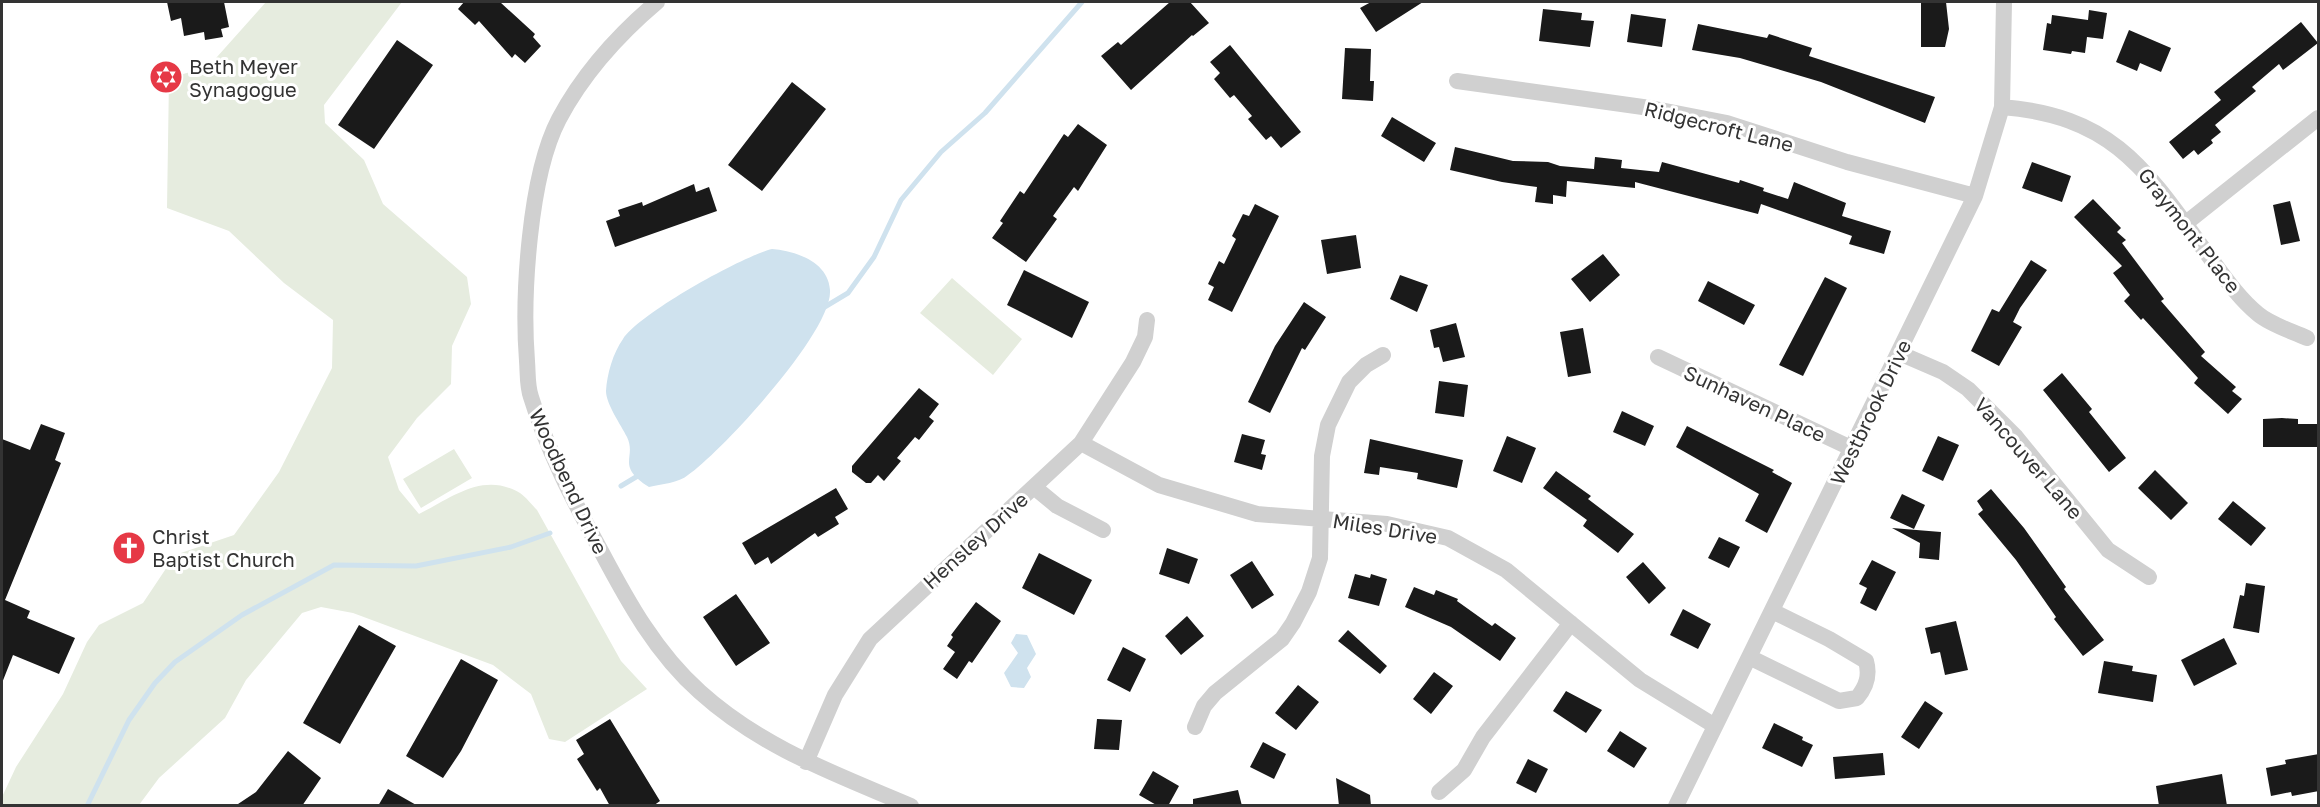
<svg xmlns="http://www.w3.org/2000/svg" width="2320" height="807" viewBox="0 0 2320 807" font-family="'Golos Text',sans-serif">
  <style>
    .green { fill: #e6ecdf }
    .water { fill: #cfe2ee }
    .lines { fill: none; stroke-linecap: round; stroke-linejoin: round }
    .stream { stroke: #cfe2ee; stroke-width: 5 }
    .building { fill: #1a1a1a }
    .minor { stroke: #d0d0d0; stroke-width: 16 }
    .labels { text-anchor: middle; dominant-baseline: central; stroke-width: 6; stroke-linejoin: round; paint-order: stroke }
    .poi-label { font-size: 20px; fill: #333; stroke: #fff; text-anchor: start }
    .street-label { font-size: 20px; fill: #333; stroke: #fff }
  </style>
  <rect width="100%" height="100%" fill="#fff"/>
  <!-- green -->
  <path class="green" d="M266,2h136l-78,103 1,18 39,37 19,44 84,73 4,27 -19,42 -1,38 -34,34 -29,39 11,33 20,24c32,-16 64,-43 101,-21 6,4 12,12 17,17l84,151 26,28 -82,53 -16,-3 -18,-45 -38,-29 -140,-52 -32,-6 -19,6 -56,67 -21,38 -66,60 -20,27h-137v-8l14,-30 47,-73 24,-52 12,-17 44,-22 32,-48 59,-20 45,-63 53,-104 1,-48 -49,-37 -55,-52 -62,-23 2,-130 39,-11z
    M952,278l70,61 -29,36 -73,-62z
    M454,449l18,29 -51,30 -18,-29z"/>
  <!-- water -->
  <path class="water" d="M772,249c23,2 56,12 58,41 3,41 -108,161 -142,185 -9,8 -27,9 -39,12 -34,-22 -12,-29 -22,-50 -6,-12 -21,-33 -21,-46 1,-17 7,-38 17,-52 17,-26 118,-82 149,-90z
    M1016,634l11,1 9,19 -9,14 4,9 -7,11 -13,-1 -7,-14 14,-20 -7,-10z"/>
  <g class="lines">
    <!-- stream -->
    <path class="stream" d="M823,308l25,-15 26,-36 27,-57 40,-48 44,-39 97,-111
      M621,486l20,-12
      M87,806l42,-86 26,-37 20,-21 67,-47 92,-50 82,1 95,-19 39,-14"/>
  </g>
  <!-- building -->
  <path class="building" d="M167,2h57l5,25 -8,2 2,8 -18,3 -1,-8 -20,4 -3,-18 -10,3z
    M464,2h36l35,32 -2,3 8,9 -16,17 -10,-9 -3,4 -33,-37 -4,4 -17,-16z
    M1170,2h20l19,21 -16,13 -1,-1 -61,55 -30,-34 17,-14 3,3z
    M1371,2h52l-47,30 -16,-24z
    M1921,2h25l3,27 -4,18h-24z
    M1543,9l39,4 -1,7 13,1 -4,26 -51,-6z
    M2089,10l18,3 -4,26 -16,-2 -2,16 -13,-2 -1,3 -28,-4 4,-27 4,1 1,-9 36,5z
    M1631,14l35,5 -4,28 -35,-5z
    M2301,22l17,21 -35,27 -4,-6 -27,23 4,4 -41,34 6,7 -10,8 2,3 -15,12 -4,-5 -11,9 -14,-17 52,-42 -7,-8z
    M1698,24l69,14 2,-4 43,14 -3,8 126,41 -10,26 -104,-41 -81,-24 -48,-8z
    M2129,30l42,18 -10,24 -21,-9 -3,8 -21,-9z
    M397,40l36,25 -59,84 -36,-24z
    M1230,45l71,87 -20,16 -10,-12 -5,4 -18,-21 4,-3 -18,-21 -4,3 -16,-19 6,-6 -10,-11z
    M1345,48l26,1 -1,32h4l-1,20 -31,-2z
    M792,82l34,27 -64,82 -34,-26z
    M1392,117l44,26 -12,19 -43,-26z
    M1078,124l29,21 -29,46 -4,-4 -21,29 4,3 -31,43 -34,-24 11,-15 -3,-2 20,-30 4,3 40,-60 4,3z
    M1455,147l58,14 35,1 12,4 34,3 1,-12 27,3 -1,8 38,4 3,-10 77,21 1,-3 24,8 -1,3 25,8 6,-17 52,21 -4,13 49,15 -7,23 -35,-10 3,-8 -91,-32 -3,10 -123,-32v6l-68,-7 -1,16 -13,-2v9l-18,-2 2,-15 -35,-5 -52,-12z
    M2032,162l39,14 -9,26 -40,-14z
    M694,184l2,8 13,-5 8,24 -102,36 -9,-26 14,-5 -2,-6 24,-8 1,4z
    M2093,199l28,29 -4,4 9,8 -4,3 42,56 -3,2 44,51 -4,4 35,31 -4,4 10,8 -14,15 -34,-31 4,-5 -55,-60 -2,2 -17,-19 6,-6 -17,-22 9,-7 -48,-49z
    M2290,201l10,40 -19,4 -8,-40z
    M1255,204l24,12 -47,96 -24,-12 6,-13 -6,-3 11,-23 5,3 12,-25 -4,-3 11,-22 6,2z
    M1356,235l5,33 -34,6 -6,-34z
    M1603,254l17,21 -30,27 -19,-23z
    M2031,260l16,10 -27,38 -7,14 9,5 -23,39 -28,-15 21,-42 7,3z
    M1024,270l65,32 -17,36 -65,-33z
    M1400,275l28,10 -11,27 -27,-13z
    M1825,277l22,11 -44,88 -24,-11z
    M1708,281l47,24 -11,20 -46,-24z
    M1304,302l22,15 -21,33 -3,-2 -32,65 -22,-11 27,-56z
    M1456,323l9,34 -22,5 -4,-15 -5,1 -4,-18z
    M1583,328l8,45 -23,4 -8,-45z
    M2062,373l30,36 -3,3 37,46 -17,14 -66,-82z
    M1439,381l29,4 -4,32 -29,-4z
    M919,388l20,16 -10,13 5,4 -15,19 -4,-3 -18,21 4,3 -17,20 -6,-6 -7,8h-5l-14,-11v-6z
    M1622,411l32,15 -9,20 -32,-14z
    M2282,418l16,1v5h21v23h-56v-28z
    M41,424l24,9 -10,27 6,3 -56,137 25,11 -3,7 48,20 -16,36 -46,-19 -11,28v-244l28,11z
    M1687,426l87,44 -2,2 20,11 -25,50 -22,-12 14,-27 -83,-47z
    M1242,434l23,6 -4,14 5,1 -4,15 -28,-8z
    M1507,436l29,12 -14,35 -29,-12z
    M1938,436l21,9 -16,36 -21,-10z
    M1370,439l93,21 -6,28 -40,-9 1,-6 -38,-6 -1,8 -15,-2z
    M2155,470l33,33 -17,17 -33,-32z
    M1556,471l35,25 -3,3 46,35 -16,19 -35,-27 4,-6 -44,-32z
    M836,488l12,21 -13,8 4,7 -21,13 -3,-4 -44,31 -3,-7 -13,8 -13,-22z
    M1991,489l33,39 42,59 -2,2 40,51 -21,16 -29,-37 2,-2 -40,-57 -38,-46 5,-4 -6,-9z
    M1902,494l23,11 -11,24 -24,-11z
    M2233,501l33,27 -15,18 -33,-27z
    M1892,528l49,4 -2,28 -20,-2 1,-15z
    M1719,537l21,10 -11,21 -21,-10z
    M1167,548l31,11 -9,25 -30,-10z
    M1039,553l53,27 -18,35 -52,-27z
    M1872,560l24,12 -20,39 -16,-8 7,-15 -8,-4z
    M1252,561l22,34 -22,14 -22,-34z
    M1643,562l23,26 -17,16 -23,-27z
    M1355,574l15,4 1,-4 16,5 -8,27 -31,-8z
    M2246,583l19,3 -6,47 -26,-5 7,-33 4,1z
    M1414,587l20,8 2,-5 22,9 -1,2 35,25 3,-3 21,15 -16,23 -49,-34 -46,-20z
    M736,594l34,49 -34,23 -33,-49z
    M976,602l25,19 -29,42 -3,-2 -12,18 -14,-10 12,-17 -8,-6 6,-9 -2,-2z
    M1683,609l28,15 -13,25 -28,-14z
    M1187,616l17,20 -23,19 -16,-19z
    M1956,621l12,49 -23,5 -5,-23 -9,2 -6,-26z
    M359,625l37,21 -56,98 -37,-21z
    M1348,630l39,36 -7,8 -42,-33z
    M2224,638l13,26 -43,22 -13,-26z
    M1123,647l23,12 -16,33 -23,-12z
    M461,659l37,21 -37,71 -18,27 -37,-22z
    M2104,661l29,5 -1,5 25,4 -4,27 -55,-9z
    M1434,672l19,14 -22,28 -18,-15z
    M1298,685l21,17 -23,28 -21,-17z
    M1566,691l36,19 -16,23 -33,-22z
    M1925,701l18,12 -24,36 -18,-12z
    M610,719l50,82 -7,5h-43l-10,-18 -3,3 -20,-32 7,-5 -8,-14z
    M1097,719l25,1 -3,30 -25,-1z
    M1774,723l29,14 -1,3 11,5 -11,22 -40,-19z
    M1620,731l27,17 -13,20 -27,-17z
    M1263,742l23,12 -12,25 -24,-12z
    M288,751l33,27 -19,28h-67l21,-14z
    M1883,753l2,22 -50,4 -2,-22z
    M2319,754v37l-27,5 -1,-4 -20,4 -5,-28 20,-4 -1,-4z
    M1528,759l20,10 -12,24 -20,-10z
    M1153,771l26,15 -11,20h-10l-19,-11z
    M2222,774l5,32h-68l-3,-20z
    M1336,778l34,17 1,11h-32z
    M388,789l30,17h-40z
    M1238,790l4,16h-49v-7z"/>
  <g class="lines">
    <!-- minor -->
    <path class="minor" d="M657,2c-39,33 -74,72 -98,117 -30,57 -37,178 -32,242 1,12 0,25 4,36 16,53 43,105 70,154 27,51 55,102 99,141 62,56 136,82 211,114
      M1457,81l193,27 77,15 120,39 128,34
      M2002,107c110,9 143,61 203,144 16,21 32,46 53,63 13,11 34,17 49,24
      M2186,223l132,-105
      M1899,353l44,19 25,17 48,48 92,113 41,27
      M1658,357l195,92
      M1081,443l78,42 98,29 130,10 61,14 58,32 134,110 75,46
      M1034,487l23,19 46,24
      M1749,657l90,44 18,-3c10,-12 13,-23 9,-37l-37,-22 -57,-28
      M1195,727l9,-21 11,-13 67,-54 11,-16 16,-31 11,-34 2,-102 6,-31 21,-43 17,-17 17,-10
      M806,762l29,-67 35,-56 211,-196 52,-81 12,-25 2,-17
      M1439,792l25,-22 19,-33 88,-114
      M1676,806l299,-610 27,-89 2,-105"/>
  </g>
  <!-- icons -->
  <defs>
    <g id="synagogue-disc" transform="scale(1.725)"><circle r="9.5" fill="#e63946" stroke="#fff"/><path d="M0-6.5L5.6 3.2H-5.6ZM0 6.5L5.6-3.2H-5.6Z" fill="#fff"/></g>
    <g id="church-disc" transform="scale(1.725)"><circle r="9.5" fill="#e63946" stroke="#fff"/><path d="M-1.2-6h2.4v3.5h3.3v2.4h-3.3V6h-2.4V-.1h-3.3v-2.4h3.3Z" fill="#fff"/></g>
  </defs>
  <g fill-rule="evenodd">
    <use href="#synagogue-disc" x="166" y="77"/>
    <use href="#church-disc" x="129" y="548"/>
  </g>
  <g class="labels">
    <!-- poi labels -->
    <g class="poi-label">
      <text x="189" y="66">Beth Meyer<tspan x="189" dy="23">Synagogue</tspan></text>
      <text x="152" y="536">Christ<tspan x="152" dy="23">Baptist Church</tspan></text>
    </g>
    <!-- street labels -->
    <g class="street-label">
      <text transform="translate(1719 126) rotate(14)">Ridgecroft Lane</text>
      <text transform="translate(2190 230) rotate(52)">Graymont Place</text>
      <text transform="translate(1755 403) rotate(25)">Sunhaven Place</text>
      <text transform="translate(1870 412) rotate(-64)">Westbrook Drive</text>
      <text transform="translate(2029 458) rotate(49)">Vancouver Lane</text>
      <text transform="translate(569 481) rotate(65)">Woodbend Drive</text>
      <text transform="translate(1385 528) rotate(9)">Miles Drive</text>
      <text transform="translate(975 540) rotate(-42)">Hensley Drive</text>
    </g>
  </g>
  <!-- border -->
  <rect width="2320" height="807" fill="none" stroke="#333333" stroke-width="6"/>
</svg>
